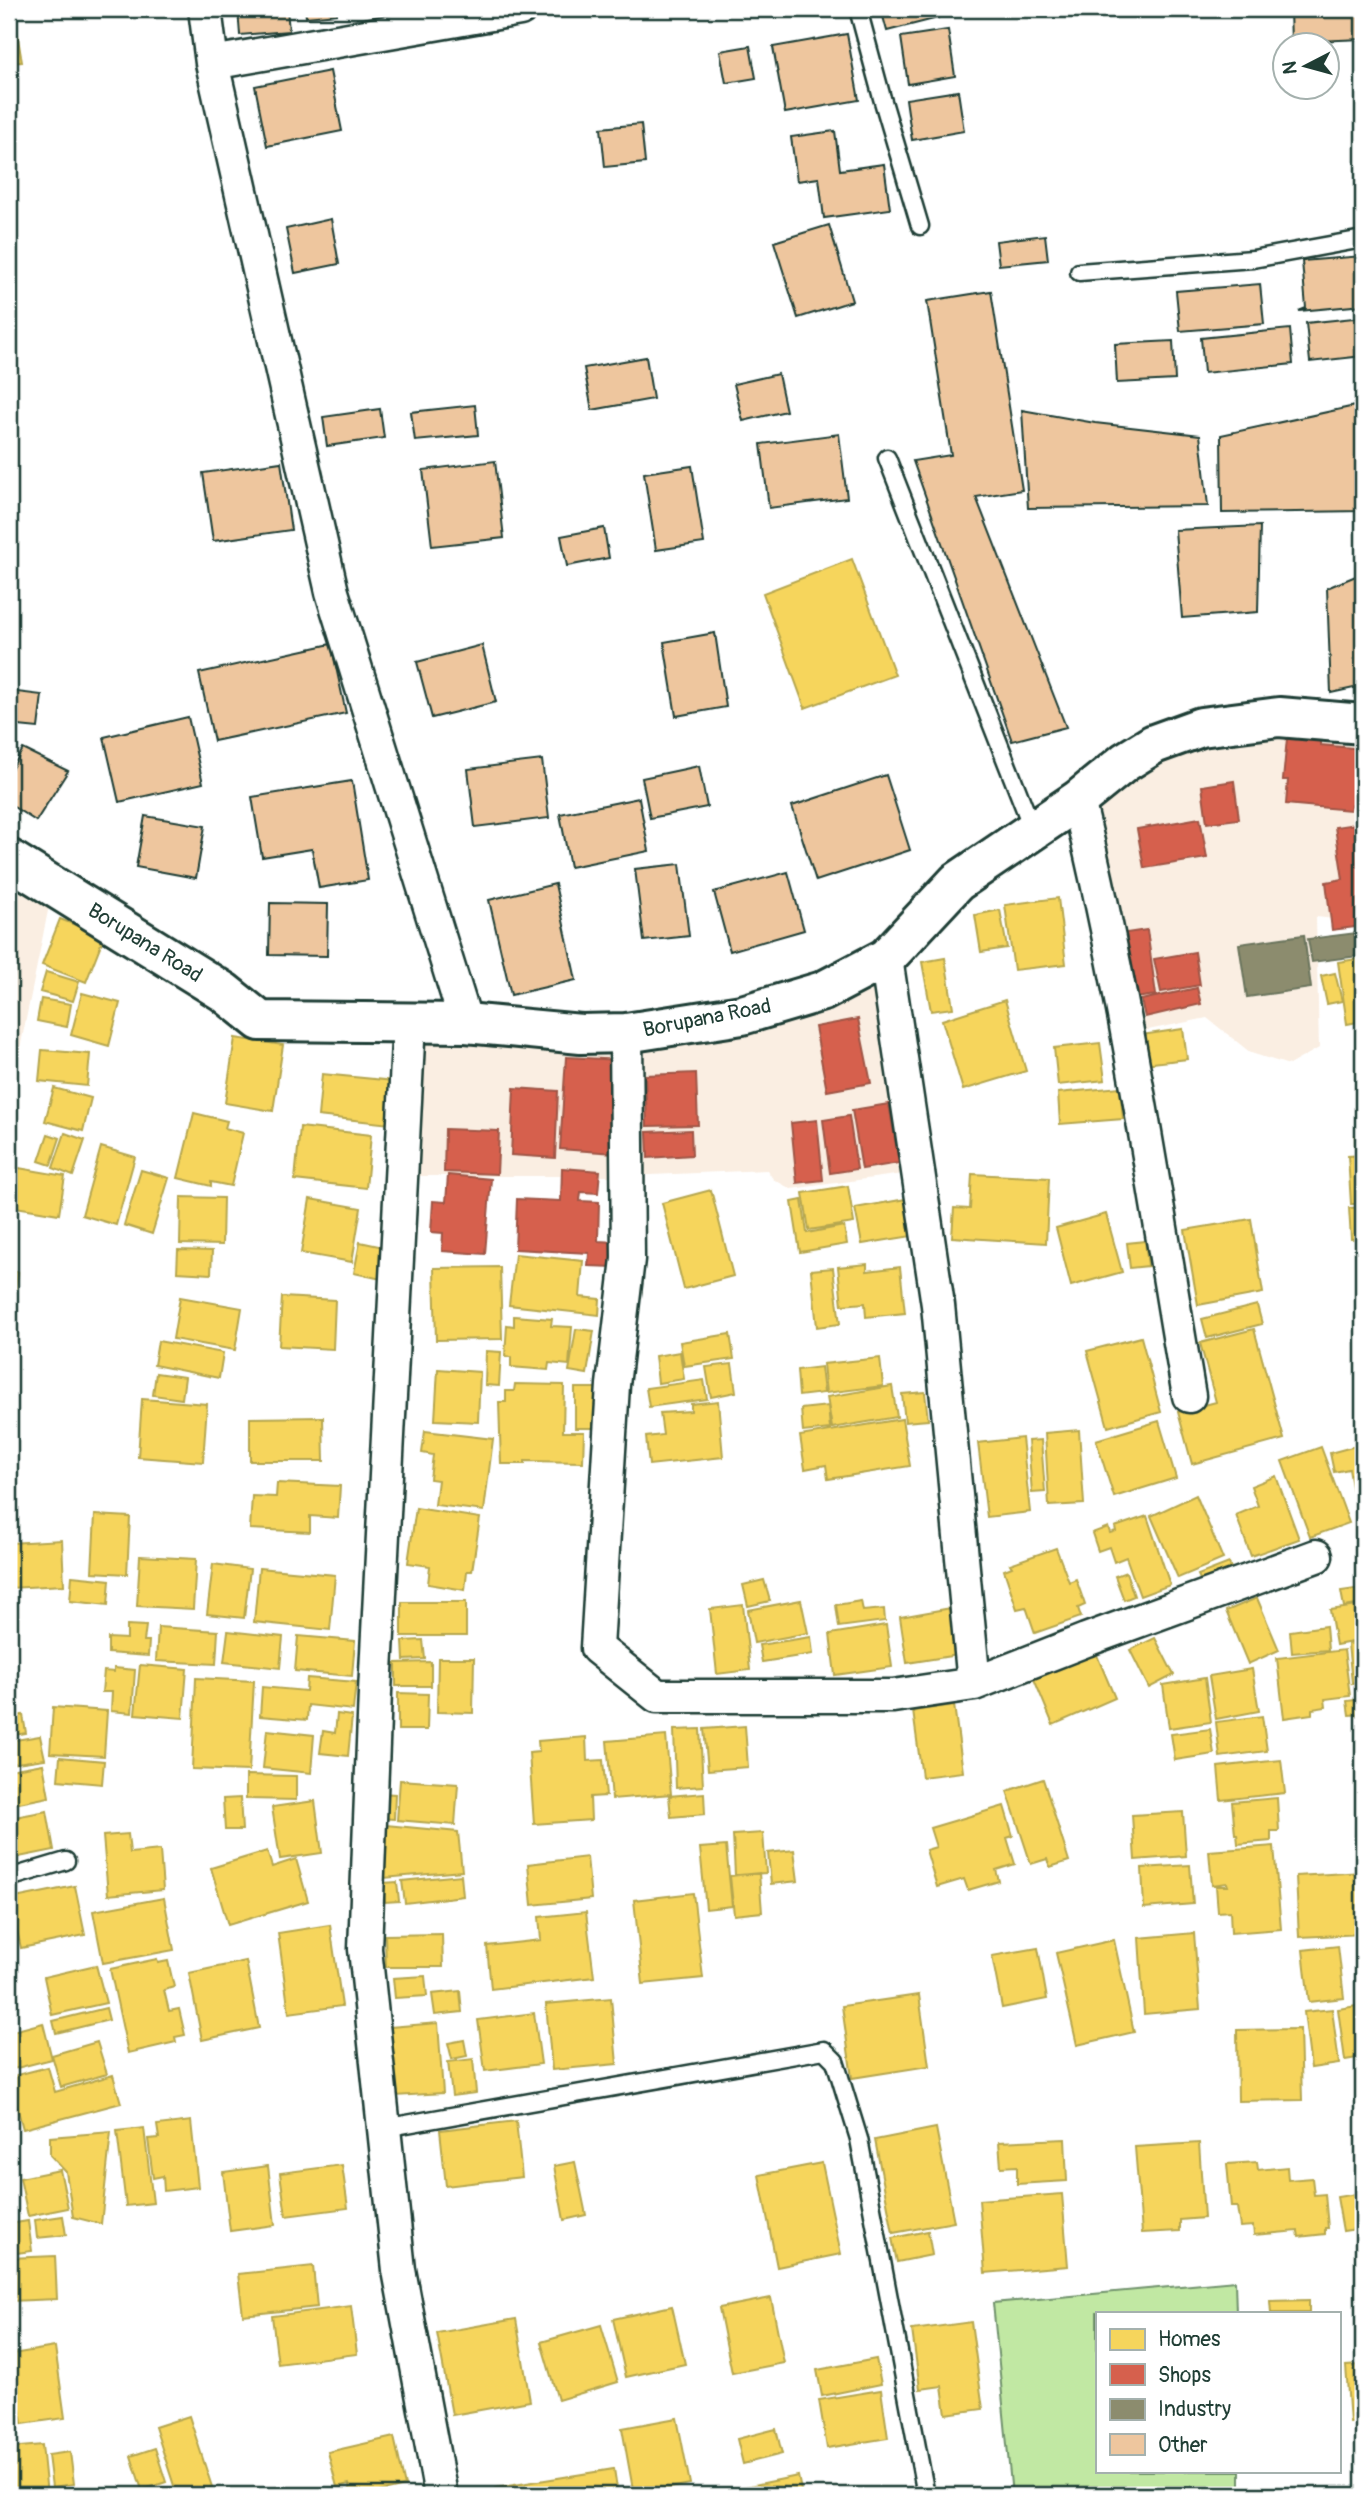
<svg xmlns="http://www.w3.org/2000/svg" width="1372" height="2504" viewBox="0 0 1372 2504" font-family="Pangolin,sans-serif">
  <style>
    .built { fill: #faeee2 }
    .green { fill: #c1e8a3; stroke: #70926c; stroke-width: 2 }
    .homes { fill: #f6d55c; stroke: #b6a750; stroke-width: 2 }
    .shops { fill: #d6604d; stroke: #9f5646; stroke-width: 2 }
    .industry { fill: #8c8c6e; stroke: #6b745d; stroke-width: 2 }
    .building { fill: #eec69e; stroke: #1f3d34; stroke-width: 2 }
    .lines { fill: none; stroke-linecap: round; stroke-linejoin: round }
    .service-casing { stroke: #1f3d34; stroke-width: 21 }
    .minor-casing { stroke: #1f3d34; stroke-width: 37 }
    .primary-casing { stroke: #1f3d34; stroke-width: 44 }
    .service { stroke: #fff; stroke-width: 16 }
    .minor { stroke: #fff; stroke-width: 32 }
    .primary { stroke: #fff; stroke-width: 38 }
    .labels { text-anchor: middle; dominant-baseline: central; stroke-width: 7; stroke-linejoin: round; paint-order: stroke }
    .street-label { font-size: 21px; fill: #1f3d34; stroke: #fff }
  </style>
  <rect width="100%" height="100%" fill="#fff"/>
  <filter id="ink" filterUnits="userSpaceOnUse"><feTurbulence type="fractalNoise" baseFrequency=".0143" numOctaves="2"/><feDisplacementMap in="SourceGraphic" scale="14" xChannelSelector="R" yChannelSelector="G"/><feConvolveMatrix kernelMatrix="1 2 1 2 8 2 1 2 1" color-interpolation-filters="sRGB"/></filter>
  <g filter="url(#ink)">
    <!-- built -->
    <path class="built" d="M1363,724v198l-47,-5 3,131 -30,17 -38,-12 -44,-35 -79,16 -50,-234 76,-56z
      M9,859l44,27 -44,217z
      M886,958l32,214 -127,17 -18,-10 -6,-9 -139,6h-227l8,-154 217,11z"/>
    <!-- green -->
    <path class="green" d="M1235,2281l1,32h-139v158h143v24h-228l-19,-192z"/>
    <!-- homes -->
    <path class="homes" d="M9,9h4l9,53 -13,1z
      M852,559l43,116 -90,33 -42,-115z
      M1058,898l8,66 -52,6 -9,-65z
      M1000,910l7,38 -26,4 -6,-37z
      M60,919l44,17 -18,46 -44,-17z
      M945,958l8,50 -22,3 -9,-49z
      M1363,958v63l-16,3 -9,-62z
      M46,972l33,10 -6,19 -33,-9z
      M1335,973l7,28 -15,3 -6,-28z
      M82,993l38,10 -11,43 -38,-11z
      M41,999l30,5 -4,23 -30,-6z
      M1005,1000l21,71 -63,19 -21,-70z
      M1183,1029l4,30 -43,5 -3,-29z
      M235,1038l48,7 -10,66 -48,-8z
      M1100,1043l5,37 -47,5 -4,-37z
      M42,1050l48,4 -3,32 -48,-5z
      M322,1074l72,7 -4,43 -72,-8z
      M1120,1087l3,32 -63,5 -2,-31z
      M54,1088l37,10 -8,33 -38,-10z
      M194,1113l33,8 -2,7 18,5 -12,53 -20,-4v4l-33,-8z
      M300,1127l71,8 -5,53 -71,-8z
      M65,1133l20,7 -12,36 -20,-8z
      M48,1134l12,4 -9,27 -12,-4z
      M1363,1135v18h-7l-1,-17z
      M101,1147l34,10 -19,68 -34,-10z
      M1363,1155v49h-12l-3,-48z
      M13,1167l52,9 -6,38 -50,-8z
      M141,1170l28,8 -17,56 -28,-9z
      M972,1174l77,4 -3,65 -94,-6 2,-29 16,1z
      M848,1186l6,37 -45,7 -6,-37z
      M711,1190l22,86 -49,13 -22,-86z
      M181,1197l42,1 -1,47 -42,-1z
      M310,1199l51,9 -9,54 -51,-9z
      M906,1199l6,37 -50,8 -7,-36z
      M802,1200l5,33 37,-7 3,18 -47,8 -8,-50z
      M1363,1207v31l-12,1 -2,-31z
      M1106,1214l16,58 -51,14 -15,-58z
      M1251,1219l12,74 -65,12 -13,-75z
      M1145,1241l3,25 -18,2 -3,-25z
      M360,1242l33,7 -7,31 -32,-7z
      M178,1250l34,1 -1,23 -34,-2z
      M515,1254l68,7 -3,36 20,2 -1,16 -90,-10z
      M867,1264v7l33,-4 5,46 -39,4 -1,-14 -23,2 -4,-38z
      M500,1267l2,72 -66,1 -2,-72z
      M833,1268l7,56 -23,3 -6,-57z
      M9,1270l9,2 -4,31 -5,-1z
      M180,1297l62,11 -7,42 -62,-11z
      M282,1297l53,3 -2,49 -54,-3z
      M1257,1305l5,19 -55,14 -5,-19z
      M514,1316l38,3 -1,7 21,1 -3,38 -20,-2 -1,7 -37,-3v-10l-6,-1 2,-31 7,1z
      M576,1329l18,2 -7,43 -18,-3z
      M1254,1329l30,110 -92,25 -14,-52 38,-10 -16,-59z
      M730,1334l4,25 -50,7 -4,-24z
      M1141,1337l20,75 -53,15 -21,-76z
      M158,1341l65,12 -4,25 -65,-13z
      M486,1351l15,1 -2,34 -14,-1z
      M680,1352l4,27 -26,4 -3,-27z
      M880,1358l3,28 -57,7 -3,-29z
      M732,1364l4,28 -25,5 -5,-30z
      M821,1367l3,26 -25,3 -2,-26z
      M438,1369l42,3 -2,50 -43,-2z
      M156,1373l29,4 -3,22 -29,-4z
      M704,1380l3,19 -58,8 -3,-19z
      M515,1384l49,1 -1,47h21l-1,30 -58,-1v3h-24l-2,-62h7v-11h8z
      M892,1386l5,31 -65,11 -5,-31z
      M575,1388h25v40h-25z
      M925,1392l3,28 -23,2 -3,-28z
      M142,1399l65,5 -4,58 -65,-5z
      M718,1401l5,56 -74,8 -3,-28 17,-2 -3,-22 31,-2v-7z
      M828,1406l2,23 -27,3 -2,-23z
      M323,1417l1,44h-74v-43z
      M902,1419l8,47 -82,13 -2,-14 -21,4 -5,-33z
      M1159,1421l17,57 -62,19 -18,-57z
      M1079,1430l5,74 -35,2 -4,-73z
      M425,1431l68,8 -9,72 -49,-6 3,-25 -8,-1 3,-24 -11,-2z
      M1022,1438l8,74 -43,5 -9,-74z
      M1041,1440l4,52 -13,1 -4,-52z
      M1363,1444v77l-5,1 -9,-53 -15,3 -4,-19z
      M1321,1447l28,76 -39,14 -28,-76z
      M1276,1476l23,63 -48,17 -15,-41 22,-9 -7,-20z
      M277,1483l63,3 -2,32 -28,-2v16l-60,-3 2,-33 24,1z
      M1196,1495l27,64 -45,19 -27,-62z
      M416,1508l64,10 -8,53h-5l-2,19 -37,-6 2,-18 -22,-3z
      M95,1515l35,2 -3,57 -35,-2z
      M1147,1516l23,69 -30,11 -14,-39 -12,5 -5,-15 -11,4 -6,-18 16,-6 2,6 6,-2 -1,-4z
      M62,1540l2,45 -55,3v-45z
      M1056,1548l13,34 7,-3 9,26 -7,3 3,9 -46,16 -9,-26 -9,2 -13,-39 8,-3 -2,-3z
      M140,1556l56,3 -3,50 -56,-3z
      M1229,1563l6,16 -30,11 -7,-15z
      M213,1564l37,5 -6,49 -37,-4z
      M259,1568l76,7 -5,55 -76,-8z
      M1126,1572l8,24 -10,4 -9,-24z
      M1358,1573h5v13l-2,1z
      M72,1576l38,4 -2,25 -38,-4z
      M764,1580l6,21 -22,5 -5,-21z
      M1363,1588v16l-19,3 -3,-16z
      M1257,1598l22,52 -31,14 -22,-53z
      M801,1600l7,33 -54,10 -6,-33z
      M861,1601l2,10 21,-2 1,12 -46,6 -3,-22z
      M402,1602h64v34h-64z
      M743,1605l7,65 -33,4 -7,-65z
      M1363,1605v35l-27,5 -6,-35z
      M951,1608l7,47 -51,8 -7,-46z
      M127,1625l19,1 -2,15h5l-1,15 -40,-3v-15l19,1z
      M886,1625l6,42 -57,8 -5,-41z
      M1326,1626l2,24 -36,3 -2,-22z
      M158,1627l60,4 -2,33 -60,-3z
      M228,1631l55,6 -3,31 -56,-6z
      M298,1636l57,5 -3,35 -57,-5z
      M811,1637l2,17 -51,8 -3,-17z
      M1155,1638l19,37 -25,13 -19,-38z
      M423,1640l2,19 -21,1 -1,-19z
      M1363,1642v39l-11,2 -4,-39z
      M1344,1650l6,46 -25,3 1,8 -14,2v5l-28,4 -7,-60z
      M1096,1653l19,45 -62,27 -19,-46z
      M438,1658h36l-1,55 -36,-1z
      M431,1662v24h-35v-23z
      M140,1665l47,4 -4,49 -48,-4z
      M114,1668l21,2 -3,43 -21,-2 1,-19h-10l2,-21 10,1z
      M1252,1669l7,42 -43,8 -7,-43z
      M196,1678l58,3 -5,90 -57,-2z
      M307,1678l49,4 -3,28 -45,-5 -1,15 -47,-4 2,-29 44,4z
      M1205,1678l6,44 -42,6 -6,-43z
      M398,1693l30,1 -1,36h-29z
      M1363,1699v15l-14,1 -2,-14z
      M954,1705l9,67 -41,5 -9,-66z
      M53,1707l54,4 -3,45 -54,-3z
      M337,1714l15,2 -4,40 -28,-3 3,-22 12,2z
      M23,1715l3,18 -17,3v-19z
      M1262,1716l5,35 -47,6 -4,-35z
      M745,1726l3,41 -40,3 -4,-41z
      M700,1729l3,57 -27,2 -2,-58z
      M1210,1729l4,25 -39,6 -4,-26z
      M267,1730l47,5 -3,38 -48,-5z
      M40,1736l5,23 -36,5v-23z
      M666,1736l5,58 -59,5 -5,-58z
      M586,1737l1,24 16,-1 3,36 -16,1 1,23 -57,4 -5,-71 10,-1 -1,-11z
      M60,1757l44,4 -2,23 -44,-4z
      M1281,1760l4,33 -64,7 -3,-33z
      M43,1764l6,33 -40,8v-35z
      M246,1775l50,1v24l-50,-1z
      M1043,1779l26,82 -19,6 -3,-8 -16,5 -24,-73z
      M400,1780l58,4 -3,41 -58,-5z
      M381,1793l14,1 -1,25 -15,-1z
      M704,1793l1,21 -34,3 -2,-21z
      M240,1798l2,32h-17l-2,-31z
      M1277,1798l2,33h-8v10l-33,3 -1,-10h-2l-3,-32z
      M315,1801l7,52 -42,6 -8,-52z
      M1004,1806l9,30 -6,2 8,26 -19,6 3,11 -31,9 -4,-11 -27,8 -11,-37 10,-3 -6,-19z
      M47,1811l7,39 -45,9v-41z
      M1183,1812l3,44 -51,4 -3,-45z
      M386,1825l72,7 4,39 -78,7z
      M763,1833l3,40 -31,2 -2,-40z
      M128,1834l2,19 30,-3 3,40 -55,5 -5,-59z
      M726,1846l6,60 -26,3 -6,-61z
      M1274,1846l7,83 -50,4 -1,-22 -12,1 -2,-26h12l-1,-3 -15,2 -3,-34z
      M794,1850l4,31 -27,3 -3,-31z
      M267,1851l5,16 24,-8 12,42 -80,24 -17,-57z
      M587,1857l4,42 -59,6 -4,-41z
      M1190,1865l3,39 -49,4 -2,-40z
      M1363,1872v62l-64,3 -3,-61z
      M759,1873l3,39 -28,3 -4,-39z
      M461,1875l2,21 -58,7 -3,-22z
      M397,1882l2,19 -14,1 -2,-19z
      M75,1886l10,49 -64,13 -11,-49z
      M693,1893l10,85 -60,6 -9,-84z
      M164,1898l10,52 -71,13 -10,-52z
      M586,1912l8,65 -103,12 -4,-43 54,-6 -2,-23z
      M9,1918l6,27 -6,1z
      M330,1925l12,81 -53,7 -11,-80z
      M1194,1933l6,76 -56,5 -5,-76z
      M442,1934l1,33h-57l-1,-32z
      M1114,1940l20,92 -57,13 -21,-92z
      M1338,1946l6,52 -35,4 -6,-52z
      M1038,1948l9,51 -45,9 -10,-52z
      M9,1953l9,31 -9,2z
      M157,1959l1,4 10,-2 6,26 -10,3 5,21 10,-2 6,26 -10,2 1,5 -48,11 -18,-84z
      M246,1961l13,67 -57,12 -13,-67z
      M96,1965l10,38 -54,12 -8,-38z
      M425,1976l2,20 -32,2 -2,-20z
      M460,1991l2,21 -27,3 -3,-21z
      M919,1995l10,71 -77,12 -10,-72z
      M611,1998l6,66 -65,6 -6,-66z
      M1363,2005v52l-18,3 -7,-51z
      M106,2008l3,12 -53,13 -3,-12z
      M1332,2009l7,55 -28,4 -7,-56z
      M534,2013l7,51 -56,7 -7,-51z
      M43,2023l9,36 -43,11v-38z
      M438,2023l5,70 -48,3 -5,-69z
      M1300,2029l2,71 -64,1 -1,-71z
      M464,2040l3,16 -15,3 -4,-16z
      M97,2042l10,32 -46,13 -9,-32z
      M473,2059l3,34 -24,3 -4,-34z
      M48,2067l7,25 58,-17 8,28 -98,26 -14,-52z
      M191,2121l7,66 -34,4 -1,-15 -10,2 -5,-39 11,-1 -2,-13z
      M516,2121l6,56 -76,9 -6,-56z
      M144,2128l9,75 -27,3 -9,-75z
      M936,2128l18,94 -61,11 -18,-93z
      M111,2132l-10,92 -28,-7 -7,-45 -16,-17v-18z
      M1065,2139l2,42 -50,3v-18l-16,1 -2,-25z
      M1199,2143l5,75 -24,2v11l-38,2 -7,-86z
      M575,2162l11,53 -22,5 -10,-54z
      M1257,2162l1,8 29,-3 1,13 24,-2 2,17 11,-1 3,34h-3v6l-26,3 -1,-6 -44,4 -1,-9 -13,1 -3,-20h-6l-4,-43z
      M822,2163l19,91 -64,13 -18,-92z
      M342,2165l6,43 -62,8 -6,-43z
      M268,2166l7,59 -45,6 -7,-59z
      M60,2170l8,38 -40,8 -8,-38z
      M1363,2193v35l-20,3 -6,-34z
      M1062,2194l6,72 -83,7 -6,-73z
      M63,2216l3,19 -29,3 -2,-18z
      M28,2221l4,30 -23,3v-30z
      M928,2231l4,24 -35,7 -5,-24z
      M55,2256l2,43 -47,2 -1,-43z
      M313,2266l4,41 -74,8 -5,-41z
      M771,2298l13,65 -52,10 -13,-65z
      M1309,2300v13h-38l-1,-12z
      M351,2306l6,48 -79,10 -6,-48z
      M672,2306l13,58 -59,13 -13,-58z
      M516,2319l14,82 -78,14 -15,-82z
      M971,2322l12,87 -37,5 -4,-28 -22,3 -8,-59z
      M601,2325l17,57 -60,18 -17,-58z
      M55,2347l10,71 -43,6 -10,-70z
      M1359,2356h4v66l-13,1 -4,-57 14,-1z
      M876,2359l5,25 -59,12 -5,-26z
      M9,2377l8,59 -8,1z
      M881,2390l7,48 -61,10 -8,-48z
      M189,2416l23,71 -25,8h-10l-22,-68z
      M677,2418l13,66 -56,11 -12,-67z
      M776,2429l6,25 -39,10 -6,-25z
      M394,2437l11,49 -39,9h-15l-2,-11 -12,3 -9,-35z
      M42,2445l5,50h-38v-47z
      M155,2448l11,34 -24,8 -11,-34z
      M70,2452l4,32 -22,3 -4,-32z
      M614,2469l4,26h-121l-1,-7z
      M798,2476l4,19h-76l-1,-4z
      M162,2489l3,6h-19z"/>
    <!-- shops -->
    <path class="shops" d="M1287,738l34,3v4l42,4v57l-12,-1 -1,5 -64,-6 2,-24h-5z
      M1234,781l5,38 -32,4 -5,-37z
      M1200,818l7,40 -63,10 -7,-39z
      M1363,823v103l-31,4 -6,-48 17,-3 -8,-52z
      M1147,930l9,65 -21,3 -9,-65z
      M1195,952l5,33 -39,7 -7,-33z
      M1197,988l4,16 -56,13 -4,-17z
      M858,1019l13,64 -44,8 -12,-64z
      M566,1057l54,3 -6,93 -54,-4z
      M696,1073l2,52 -51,1 -2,-51z
      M514,1088l44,3 -3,67 -44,-3z
      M889,1104l10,59 -37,6 -10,-59z
      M849,1116l8,53 -27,4 -7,-53z
      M817,1120l6,60 -26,3 -6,-60z
      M445,1129l54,2 -2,43 -53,-2z
      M691,1130l1,25 -44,3 -1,-26z
      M562,1168l38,3 -2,22 -17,-1 -1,9 19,1 -1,39 17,1 -1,25 -26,-1 1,-13 -74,-4 2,-50 44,2z
      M448,1175l43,4 -6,75 -43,-3 1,-18 -12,-1 2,-31 13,1z"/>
    <!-- industry -->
    <path class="industry" d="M1356,933l3,23 -47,6 -4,-23z
      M1304,935l7,53 -64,9 -8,-53z
      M9,958l9,3 -9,30z"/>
    <!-- building -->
    <path class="building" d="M238,9h49l2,22 -49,4z
      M305,9h32v5l-31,3z
      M881,9h55l2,9 -51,13z
      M1290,9h73v30l-72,3z
      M948,30l7,46 -47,8 -7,-47z
      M847,34l12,66 -74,13 -12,-66z
      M750,46l6,32 -30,5 -6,-32z
      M330,71l12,60 -75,15 -12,-60z
      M958,91l6,40 -52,9 -6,-41z
      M641,124l4,39 -40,4 -4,-39z
      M835,131l5,39 44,-6 6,45 -66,9 -5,-40 -22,3 -6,-44z
      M331,219l8,45 -44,9 -9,-44z
      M829,225l23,76 -54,17 -24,-76z
      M1045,235l3,25 -49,5 -3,-24z
      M1363,256v49l-64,6 7,-3 -4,-47z
      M1260,284l4,40 -84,7 -4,-40z
      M991,291l31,199 -46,7 90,230 -54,14 -99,-280 38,-6 -24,-154z
      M1363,317v39l-53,6 -4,-39z
      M1290,329l3,35 -89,9 -3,-35z
      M1173,341l2,39 -58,3 -2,-39z
      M646,357l7,42 -61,11 -8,-42z
      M778,374l8,37 -43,10 -9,-37z
      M475,405l3,30 -63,6 -4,-29z
      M1355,406l8,32v73l-141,2 -1,-78z
      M380,409l4,29 -57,8 -4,-29z
      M1022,410l73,13 105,12 8,71 -180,2z
      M839,434l8,64 -78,10 -8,-64z
      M495,461l9,77 -72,8 -9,-76z
      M281,462l10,68 -78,11 -10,-68z
      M692,466l12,77 -48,7 -12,-77z
      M1260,526l-2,86 -76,6 -7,-88z
      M604,528l5,30 -42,8 -6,-30z
      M1363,573v113l-32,7 -4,-105z
      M715,633l11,74 -50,9 -12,-74z
      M331,644l15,69 -132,28 -15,-68z
      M482,645l14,57 -64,16 -15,-56z
      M9,691l33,4 -4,33 -29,-3z
      M188,717l15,66 -84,19 -15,-65z
      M23,749l45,22 -32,50 -27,-17v-31z
      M542,760l7,58 -74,9 -7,-58z
      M699,766l8,41 -57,11 -8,-40z
      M886,775l24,75 -94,31 -24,-75z
      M352,781l16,99 -49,8 -7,-39 -50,8 -10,-60z
      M639,798l10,53 -79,16 -10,-53z
      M145,816l60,10 -9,52 -60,-11z
      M680,864l9,72 -45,5 -9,-72z
      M788,872l16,58 -74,21 -16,-59z
      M555,884l21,96 -65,15 -22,-95z
      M270,903l58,1 -1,52 -58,-1z"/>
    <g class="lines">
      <!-- service casing -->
      <g class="service-casing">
        <path id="service" d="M858,9l24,89 38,128
          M1079,272l174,-13 110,-20
          M887,458l146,372
          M9,1878l57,-17
          M384,2128l440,-78 11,11 24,78 67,356"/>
      </g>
      <!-- minor casing -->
      <g class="minor-casing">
        <path id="minor" d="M205,9l7,54 120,529 134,431
          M212,63l308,-54
          M1078,800c48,196 77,396 111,596
          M886,958l52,347 36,379
          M409,1022l-34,670 -10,257 34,321 42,225
          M626,1033l2,226 -15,126 -16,263 60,48h236l81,-12 112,-44 230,-84"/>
      </g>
      <!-- primary casing -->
      <g class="primary-casing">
        <path id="primary" d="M9,859l215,133 36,29 206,2 115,11 45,-1 116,-18 81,-24 63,-33 71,-76 121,-82 47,-38 29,-18 47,-17 78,-10 84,7"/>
      </g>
      <!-- service -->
      <use href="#service" class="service"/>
      <!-- minor -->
      <use href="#minor" class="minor"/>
      <!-- primary -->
      <use href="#primary" class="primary"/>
    </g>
  </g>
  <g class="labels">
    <!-- street labels -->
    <g class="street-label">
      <text transform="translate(145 943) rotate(32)">Borupana Road</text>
      <text transform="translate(707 1018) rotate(-11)">Borupana Road</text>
    </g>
  </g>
  <!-- margin -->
  <rect width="1372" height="2504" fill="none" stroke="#fff" stroke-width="35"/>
  <rect x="18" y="18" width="1337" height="2469" fill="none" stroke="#1f3d34" stroke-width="2.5" filter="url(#ink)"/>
  <!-- legend -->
  <rect x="1096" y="2312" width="245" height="161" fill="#ffffff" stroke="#a5b1ae" stroke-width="2"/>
  <rect x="1110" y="2329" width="35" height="21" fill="#f6d55c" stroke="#a5b1ae" stroke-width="2"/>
  <text x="1158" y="2346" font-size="21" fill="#1f3d34">Homes</text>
  <rect x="1110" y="2364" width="35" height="21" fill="#d6604d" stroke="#a5b1ae" stroke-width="2"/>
  <text x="1158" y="2382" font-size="21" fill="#1f3d34">Shops</text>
  <rect x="1110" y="2399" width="35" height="21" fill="#8c8c6e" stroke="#a5b1ae" stroke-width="2"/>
  <text x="1158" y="2416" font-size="21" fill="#1f3d34">Industry</text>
  <rect x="1110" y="2434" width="35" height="21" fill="#eec69e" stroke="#a5b1ae" stroke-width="2"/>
  <text x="1158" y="2452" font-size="21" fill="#1f3d34">Other</text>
  <!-- north arrow -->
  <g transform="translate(1306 66) rotate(264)"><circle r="33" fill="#ffffff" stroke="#a5b1ae" stroke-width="2"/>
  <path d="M0-5L12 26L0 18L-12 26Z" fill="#1f3d34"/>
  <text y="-10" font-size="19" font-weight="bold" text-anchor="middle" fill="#1f3d34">N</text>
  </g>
</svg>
